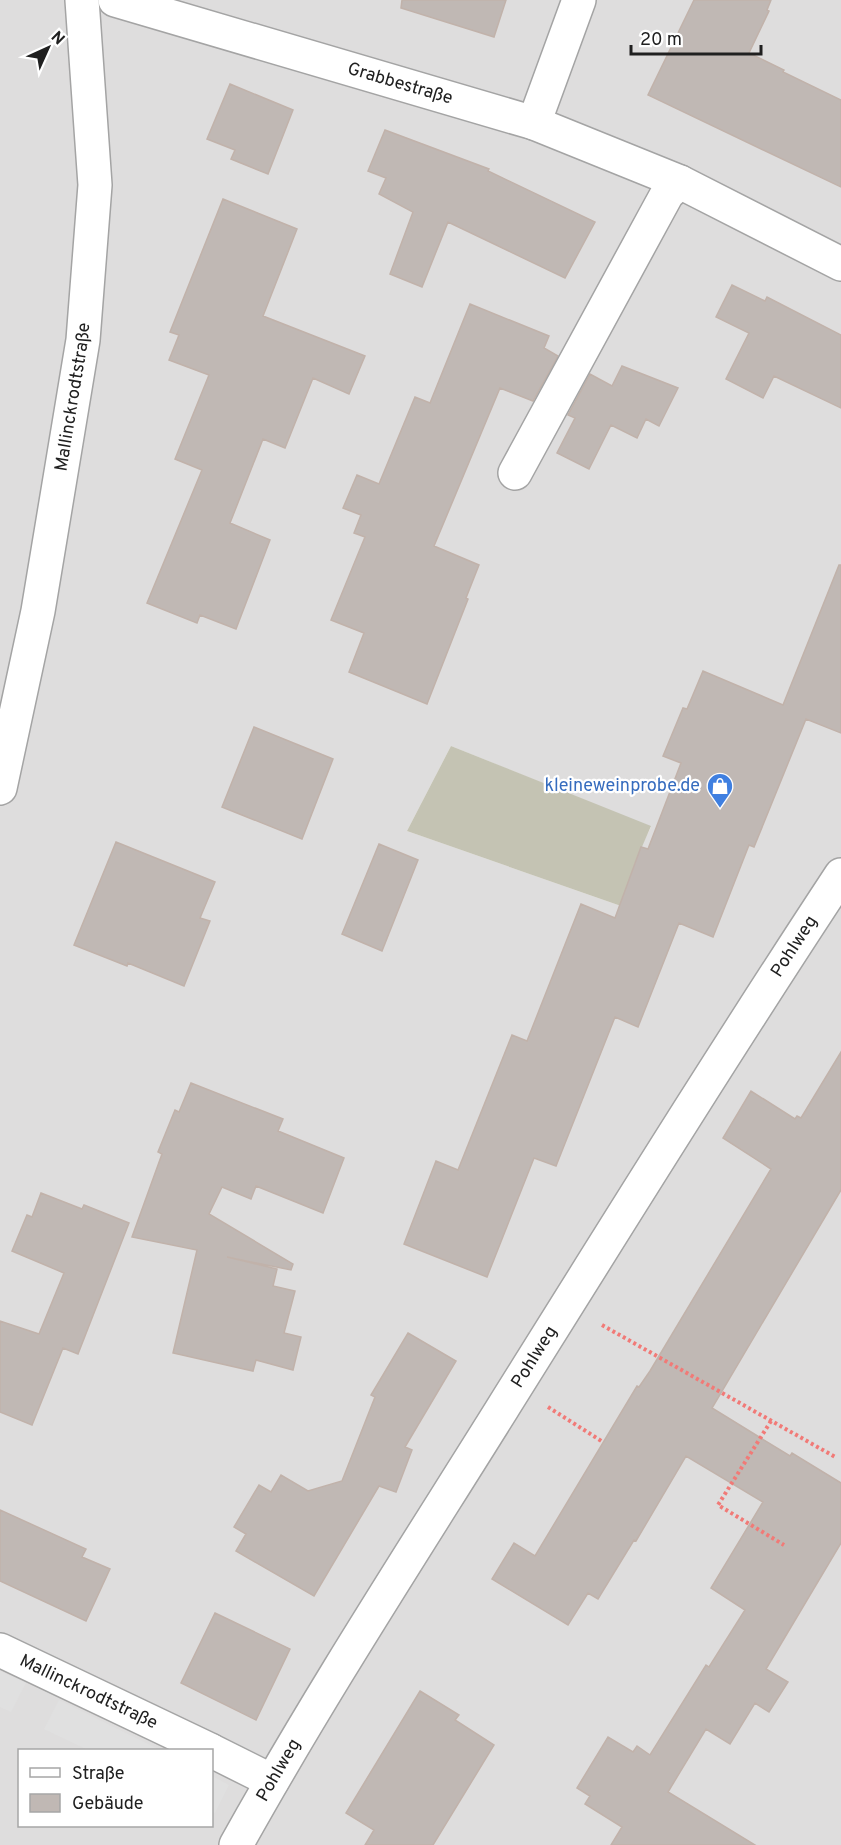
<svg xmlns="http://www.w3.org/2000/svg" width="841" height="1845" viewBox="0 0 841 1845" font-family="Overpass,sans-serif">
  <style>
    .residential { fill: #dedddd; fill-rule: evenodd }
    .construction { fill: #c4c3b3 }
    .parking { fill: #e0e0e0 }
    .building { fill: #c0b8b4; stroke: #c1b2aa; stroke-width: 1.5 }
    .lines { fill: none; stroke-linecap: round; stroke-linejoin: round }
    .street-casing { stroke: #a4a4a4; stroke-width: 36 }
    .path { stroke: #f17a77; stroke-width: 4; stroke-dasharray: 3 3; stroke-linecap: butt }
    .street { stroke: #fff; stroke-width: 33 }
    .labels { text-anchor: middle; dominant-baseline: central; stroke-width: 4.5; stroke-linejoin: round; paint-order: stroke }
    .street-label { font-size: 18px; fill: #202020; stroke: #fff }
    .shop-label { font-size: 18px; fill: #366cbe; stroke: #fff; text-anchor: end }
  </style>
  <rect width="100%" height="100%" fill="#f0ece7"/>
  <!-- residential -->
  <path class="residential" d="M0,0h841v1845h-841zM451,746l200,81 -10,20 -20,59 -214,-75zM20,1750h192v76h-192z"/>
  <!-- construction -->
  <path class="construction" d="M451,746l200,80 -16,37 -14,43 -214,-75z"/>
  <!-- parking -->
  <path class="parking" d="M0,1671l26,12 -15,29 -11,-5z
    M59,1700l101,50h-72l-44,-21z
    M212,1776l17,9 -14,28 -3,-1z"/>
  <!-- building -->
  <path class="building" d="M402,0h104l-12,37 -93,-29z
    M694,0h77l-4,10 2,1 -20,42 35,17 -1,2 58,28v87l-193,-92z
    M230,84l63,26 -25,64 -37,-15 4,-9 -28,-11z
    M385,130l104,39 -1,2 107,51 -30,56 -117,-56 -26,65 -32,-13 23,-62 -34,-18 7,-16 -18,-7z
    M223,199l74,30 -34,87 102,40 -16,38 -36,-16 -28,70 -22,-9 -33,84 40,17 -34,89 -36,-14 -3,8 -50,-20 55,-133 -27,-11 34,-84 -40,-15 10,-25 -9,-3z
    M732,285l33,16 2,-4 74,38v73l-67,-32 -11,22 -37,-19 23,-46 -33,-16z
    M470,304l79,32 -5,12 14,8 -25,45 -33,-13 -66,158 45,19 -13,33 2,1 -41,105 -78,-32 15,-39 -33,-13 34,-83 -11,-4 7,-18 -18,-7 14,-33 22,9 36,-87 15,6z
    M622,366l56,22 -19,38 -13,-7 -9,19 -26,-13 -22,44 -32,-16 18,-35 -7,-3 22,-41 22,12z
    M839,565h2v168l-35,-14 -52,128 -5,-2 -36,92 -34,-14 -41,104 -23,-10 -59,149 -22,-8 -47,119 -83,-33 32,-83 22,9 54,-135 15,6 54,-137 34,14 26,-71 7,2 33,-86 -18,-7 20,-48 4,1 16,-38 80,34z
    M254,727l79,32 -31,80 -80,-32z
    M116,842l99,40 -15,36 10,3 -26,65 -56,-23 -1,3 -53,-21z
    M379,844l39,16 -36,91 -40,-17z
    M841,1052v138l-129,218 78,48 2,-3 49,30v60l-75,126 22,13 -19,30 -14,-9 -25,41 -24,-15 -38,63 87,53h-144l11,-18 -37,-23 5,-8 -13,-8 31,-51 25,15 4,-6 13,9 56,-90 3,2 36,-57 -34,-22 52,-86 -77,-46 -50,85 -2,-1 -36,59 -10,-6 -20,32 -76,-46 22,-36 21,13 102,-170 2,1 11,-16 121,-202 -48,-31 28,-47 44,28 2,-3 4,2z
    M191,1083l92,36 -5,12 66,27 -21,55 -67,-27 -5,13 -29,-12 -13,27 84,50 -2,6 -64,-13 50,12 -4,17 22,5 -11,42 17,4 -8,33 -37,-10 -3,11 -80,-18 24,-103 -65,-13 30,-83 -4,-2 17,-42 4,2z
    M41,1193l41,16 2,-4 45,18 -51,131 -15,-6 -31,77 -32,-13v-91l39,13 25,-61 -52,-22 15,-36 5,2z
    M408,1333l48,28 -51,86 7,3 -16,42 -17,-6 -65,110 -78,-45 10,-17 -12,-7 25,-42 12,7 10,-17 27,16 34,-10 33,-84 -4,-2z
    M0,1510l86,39 -4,8 28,12 -24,52 -86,-40z
    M215,1613l75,36 -34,71 -75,-37z
    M420,1691l39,24 -4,5 39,25 -61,100h-68l9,-15 -28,-17z"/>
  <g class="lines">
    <!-- street casing -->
    <g class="street-casing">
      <g id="street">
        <path id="s1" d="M115,0l419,123 146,59 161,82"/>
        <path d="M534,123l45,-123"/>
        <path d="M515,473l152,-279 13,-12"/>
        <path id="s2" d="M0,788l38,-177 45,-271 12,-155 -13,-185"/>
        <path id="s3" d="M0,1650l210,100"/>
        <path d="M212,1751l60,30"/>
        <path id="s4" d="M236,1845c83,-149 176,-292 266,-436 112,-179 223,-358 339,-534"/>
      </g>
    </g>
    <!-- path -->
    <path class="path" d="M602,1325l235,133
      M548,1407l55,35
      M771,1421l-53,84 66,40"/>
    <!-- street -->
    <use href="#street" class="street"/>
  </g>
  <!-- icons -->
  <defs>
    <g id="shop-pin" transform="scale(1.35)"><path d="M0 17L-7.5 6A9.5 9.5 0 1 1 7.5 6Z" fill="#3f7fe0" stroke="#fff"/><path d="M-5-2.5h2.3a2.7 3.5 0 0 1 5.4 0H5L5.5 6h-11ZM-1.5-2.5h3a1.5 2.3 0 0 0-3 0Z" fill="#fff"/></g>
  </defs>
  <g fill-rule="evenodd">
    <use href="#shop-pin" x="720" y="786"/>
  </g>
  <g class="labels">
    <!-- street labels -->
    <g class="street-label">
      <text stroke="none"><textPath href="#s1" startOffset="297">Grabbestraße</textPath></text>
      <text stroke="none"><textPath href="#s2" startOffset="398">Mallinckrodtstraße</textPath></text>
      <text stroke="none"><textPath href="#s4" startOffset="1058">Pohlweg</textPath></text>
      <text stroke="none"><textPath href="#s4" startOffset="572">Pohlweg</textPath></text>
      <text stroke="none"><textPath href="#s3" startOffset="98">Mallinckrodtstraße</textPath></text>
      <text stroke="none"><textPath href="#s4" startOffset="86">Pohlweg</textPath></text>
    </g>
    <!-- shop labels -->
    <g class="shop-label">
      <text x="700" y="786">kleineweinprobe.de</text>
    </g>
  </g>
  <!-- legend -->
  <rect x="18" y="1749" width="195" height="78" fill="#ffffff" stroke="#a6a6a6" stroke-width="1.5"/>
  <rect x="30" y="1768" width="30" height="9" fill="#ffffff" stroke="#a6a6a6" stroke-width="1.5"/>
  <text x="72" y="1779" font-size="18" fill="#202020">Straße</text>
  <rect x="30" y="1794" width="30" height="18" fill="#c0b8b4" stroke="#a6a6a6" stroke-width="1.5"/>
  <text x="72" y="1809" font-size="18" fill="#202020">Gebäude</text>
  <!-- north arrow -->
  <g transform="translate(48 48) rotate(45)" stroke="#ffffff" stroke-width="4.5" paint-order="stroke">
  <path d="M0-4.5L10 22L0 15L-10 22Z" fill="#202020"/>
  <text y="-9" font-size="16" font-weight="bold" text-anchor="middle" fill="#202020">N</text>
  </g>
  <!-- scale -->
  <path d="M631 45v9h130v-9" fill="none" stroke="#202020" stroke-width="3"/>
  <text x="640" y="45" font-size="18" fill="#202020" stroke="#ffffff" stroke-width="4.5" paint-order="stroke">20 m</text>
</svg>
